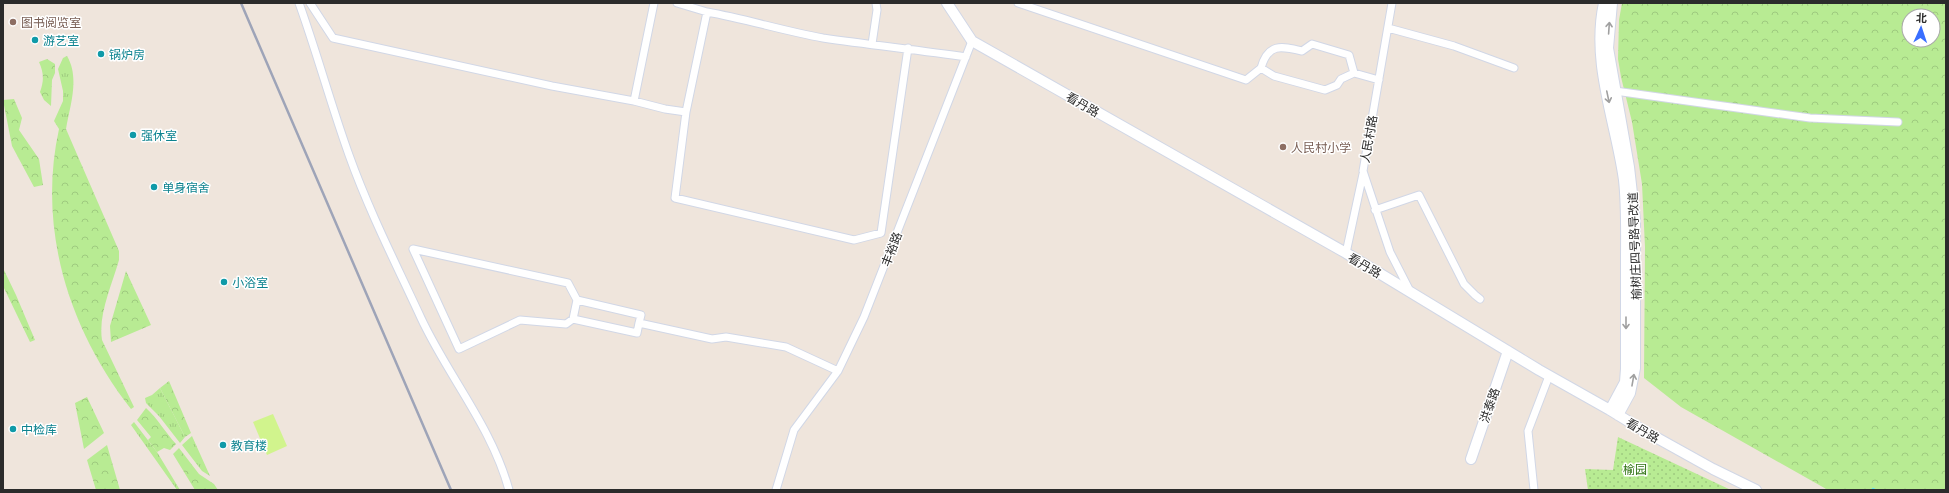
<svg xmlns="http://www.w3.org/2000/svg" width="1949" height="493" viewBox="0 0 1949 493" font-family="'Exo 2','Noto Sans SC',sans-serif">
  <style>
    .grass { fill: url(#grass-tufts) }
    .forest { fill: url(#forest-crowns); fill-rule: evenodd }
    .park { fill: url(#park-dots) }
    .pitch { fill: #d1f48d }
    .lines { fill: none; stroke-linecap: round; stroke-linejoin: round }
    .stream { stroke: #64e0fc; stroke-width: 2.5 }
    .street-casing { stroke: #d1d7e6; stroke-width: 9 }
    .secondary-casing { stroke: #d1d7e6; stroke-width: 12 }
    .street { stroke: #fff; stroke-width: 7 }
    .secondary { stroke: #fff; stroke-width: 10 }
    .rail { stroke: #9ea4b8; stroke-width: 2.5 }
    .oneway { stroke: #a0a0a0 }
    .education-dot { fill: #8d6e63; stroke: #fff; stroke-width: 1.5 }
    .culture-dot { fill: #0f9aa8; stroke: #fff; stroke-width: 1.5 }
    .labels { text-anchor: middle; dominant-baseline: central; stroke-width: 3; stroke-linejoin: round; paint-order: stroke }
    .education-label { font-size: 12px; fill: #785e54; stroke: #fff; text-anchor: start }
    .culture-label { font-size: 12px; fill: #0d838f; stroke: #fff; text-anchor: start }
    .street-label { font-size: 12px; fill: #2b2b2b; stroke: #fff }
    .park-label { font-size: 12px; fill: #2e7212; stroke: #fff }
  </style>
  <defs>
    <pattern id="grass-tufts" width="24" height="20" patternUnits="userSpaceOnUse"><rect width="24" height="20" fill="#b8eb93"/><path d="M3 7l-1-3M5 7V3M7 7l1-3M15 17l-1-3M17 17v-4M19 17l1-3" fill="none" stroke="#9eca7f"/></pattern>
    <pattern id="forest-crowns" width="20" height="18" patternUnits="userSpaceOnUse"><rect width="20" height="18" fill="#b8eb93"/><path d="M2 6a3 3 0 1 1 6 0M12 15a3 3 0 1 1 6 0" fill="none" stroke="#9eca7f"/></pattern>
    <pattern id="park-dots" width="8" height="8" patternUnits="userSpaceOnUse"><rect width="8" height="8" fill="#b8eb93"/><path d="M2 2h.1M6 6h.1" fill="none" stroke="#9eca7f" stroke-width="1.8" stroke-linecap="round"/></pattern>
  </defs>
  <rect width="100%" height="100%" fill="#efe5dc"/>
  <!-- grass -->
  <path class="grass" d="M67,56c13,22 3,49 -1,73h-7l-5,-8 9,-20v-10l-5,-22 5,-11z
    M160,388l25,49 -5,6 -21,-27 -13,-13 -1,-5 7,-3z
    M134,422l23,30 23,38h-3l-46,-65z
    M192,436l18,40 -8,-5 -20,-26z"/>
  <!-- forest -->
  <path class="forest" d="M1622,3h324v487h-118l-147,-83 -37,-29 1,-131 -3,-63 -10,-62 -11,-45 -3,-18 1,-39zM1909,16h24v24h-24z
    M47,59l8,5v9l-3,7 -1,26 -7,-6 -4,-8c4,-11 4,-19 -1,-30z
    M14,99l8,19 -3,12 20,29 4,26 -9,2 -22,-41 -9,-46z
    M59,129h7l53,122v9c-7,25 -21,54 -17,80l32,67 -3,2c-62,-79 -94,-180 -72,-280z
    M3,268l13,27 19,45 -5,2 -27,-56z
    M126,271l25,54 -40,17 -1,-16z
    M169,381l22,52 -6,4 -25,-49z
    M87,397l17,36 -20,16 -9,-46z
    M146,408c12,11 19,24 30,36l-6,6 -6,-2 -7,4 -9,-12 3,-3 -14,-17z
    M107,445l13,45h-24l-9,-30z
    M179,448l20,26 15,10 4,6h-23l-22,-36z"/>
  <!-- park -->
  <path class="park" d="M1618,437l113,53h-143l-3,-21 28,1z"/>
  <!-- pitch -->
  <path class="pitch" d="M273,414l14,32 -20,9 -14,-33z"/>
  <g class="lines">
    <!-- stream -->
    <path class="stream" d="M1873,489l2,1"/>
    <!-- street casing -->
    <g class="street-casing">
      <path id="street" d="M299,3c18,50 32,102 50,152 20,56 47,109 72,163 27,58 71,109 88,172
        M310,3l23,35 219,48 82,15 31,8 21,3
        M677,3l30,9
        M1018,3l228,77 15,-12 13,8 51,14 12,-5 4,-6 13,-6 25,7
        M1392,3l-29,168 27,81 20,39
        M1388,28l66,18 60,22
        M872,44l5,-34 -1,-7
        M908,48l-27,185 -27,7 -179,-42 11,-86 21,-100c39,7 77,19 116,26 48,7 95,12 143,19
        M1261,68c7,-25 20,-22 41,-17l10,-7 37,11 5,18
        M1615,91l195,27 88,4
        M634,101l20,-98
        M1375,210l44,-15 45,89 11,11 5,4
        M1346,253l17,-79
        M573,319l-7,5 -46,-4 -61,29 -46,-100 155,34 9,17
        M639,323l-2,10 -64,-14 4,-19 64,15 -2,8 73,16 14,-2 60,10 52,24
        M776,490l18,-60 44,-59 26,-54 108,-276
        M1534,490l-6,-59 21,-55"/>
    </g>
    <!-- secondary casing -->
    <g class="secondary-casing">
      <path id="secondary" d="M947,3l25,38 374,212 193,117 71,40 31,19 72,40 43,21
        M1604,3c-13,60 12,119 20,177 3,28 2,55 2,83 0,35 0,71 0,106l-1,13 -15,28
        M1612,3l-4,45 21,119 6,53v148l-5,25 -12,22
        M1471,459l37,-108"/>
    </g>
    <!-- street -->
    <use href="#street" class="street"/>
    <!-- secondary -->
    <use href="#secondary" class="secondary"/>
    <!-- rail -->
    <path class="rail" d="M241,3l210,487"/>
  </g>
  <!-- one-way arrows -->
  <defs><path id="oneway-shaft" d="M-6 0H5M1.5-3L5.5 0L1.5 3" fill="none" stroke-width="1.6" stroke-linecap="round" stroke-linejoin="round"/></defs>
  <g class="oneway">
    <use href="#oneway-shaft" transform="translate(1609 28) rotate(-86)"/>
    <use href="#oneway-shaft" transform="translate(1608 97) rotate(78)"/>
    <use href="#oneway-shaft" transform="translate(1626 323) rotate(90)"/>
    <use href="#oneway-shaft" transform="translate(1633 380) rotate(-80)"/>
  </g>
  <!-- markers -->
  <g class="education-dot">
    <circle cx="13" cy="22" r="4"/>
    <circle cx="1283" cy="147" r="4"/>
  </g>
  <g class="culture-dot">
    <circle cx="35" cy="40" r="4"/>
    <circle cx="101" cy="54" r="4"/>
    <circle cx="133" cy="135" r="4"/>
    <circle cx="154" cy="187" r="4"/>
    <circle cx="224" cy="282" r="4"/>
    <circle cx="13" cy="429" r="4"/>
    <circle cx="223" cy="445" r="4"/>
  </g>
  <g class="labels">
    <!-- education labels -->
    <g class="education-label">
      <text x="21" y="22">图书阅览室</text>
      <text x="1291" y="147">人民村小学</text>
    </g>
    <!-- culture labels -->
    <g class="culture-label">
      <text x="43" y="40">游艺室</text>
      <text x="109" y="54">锅炉房</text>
      <text x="141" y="135">强休室</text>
      <text x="162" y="187">单身宿舍</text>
      <text x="232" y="282">小浴室</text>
      <text x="21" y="429">中检库</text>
      <text x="231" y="445">教育楼</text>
    </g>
    <!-- street labels -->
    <g class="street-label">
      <text transform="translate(1083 104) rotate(30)">看丹路</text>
      <text transform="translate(1368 139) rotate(-80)">人民村路</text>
      <text transform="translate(1634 246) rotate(-92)">榆树庄四号路导改道</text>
      <text transform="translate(891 249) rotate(-69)">丰裕路</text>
      <text transform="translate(1365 265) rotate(30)">看丹路</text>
      <text transform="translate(1489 405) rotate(-71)">洪泰路</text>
      <text transform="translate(1643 430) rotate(30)">看丹路</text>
    </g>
    <!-- park labels -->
    <g class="park-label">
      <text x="1635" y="469">榆园</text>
    </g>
  </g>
  <!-- border -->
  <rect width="1949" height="493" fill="none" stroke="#2b2b2b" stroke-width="8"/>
  <!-- north arrow -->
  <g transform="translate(1921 28) rotate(3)"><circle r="19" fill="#ffffff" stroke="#aaaaaa"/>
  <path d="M0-3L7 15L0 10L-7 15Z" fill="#396eff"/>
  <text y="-6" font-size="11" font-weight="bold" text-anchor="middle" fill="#2b2b2b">北</text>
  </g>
</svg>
